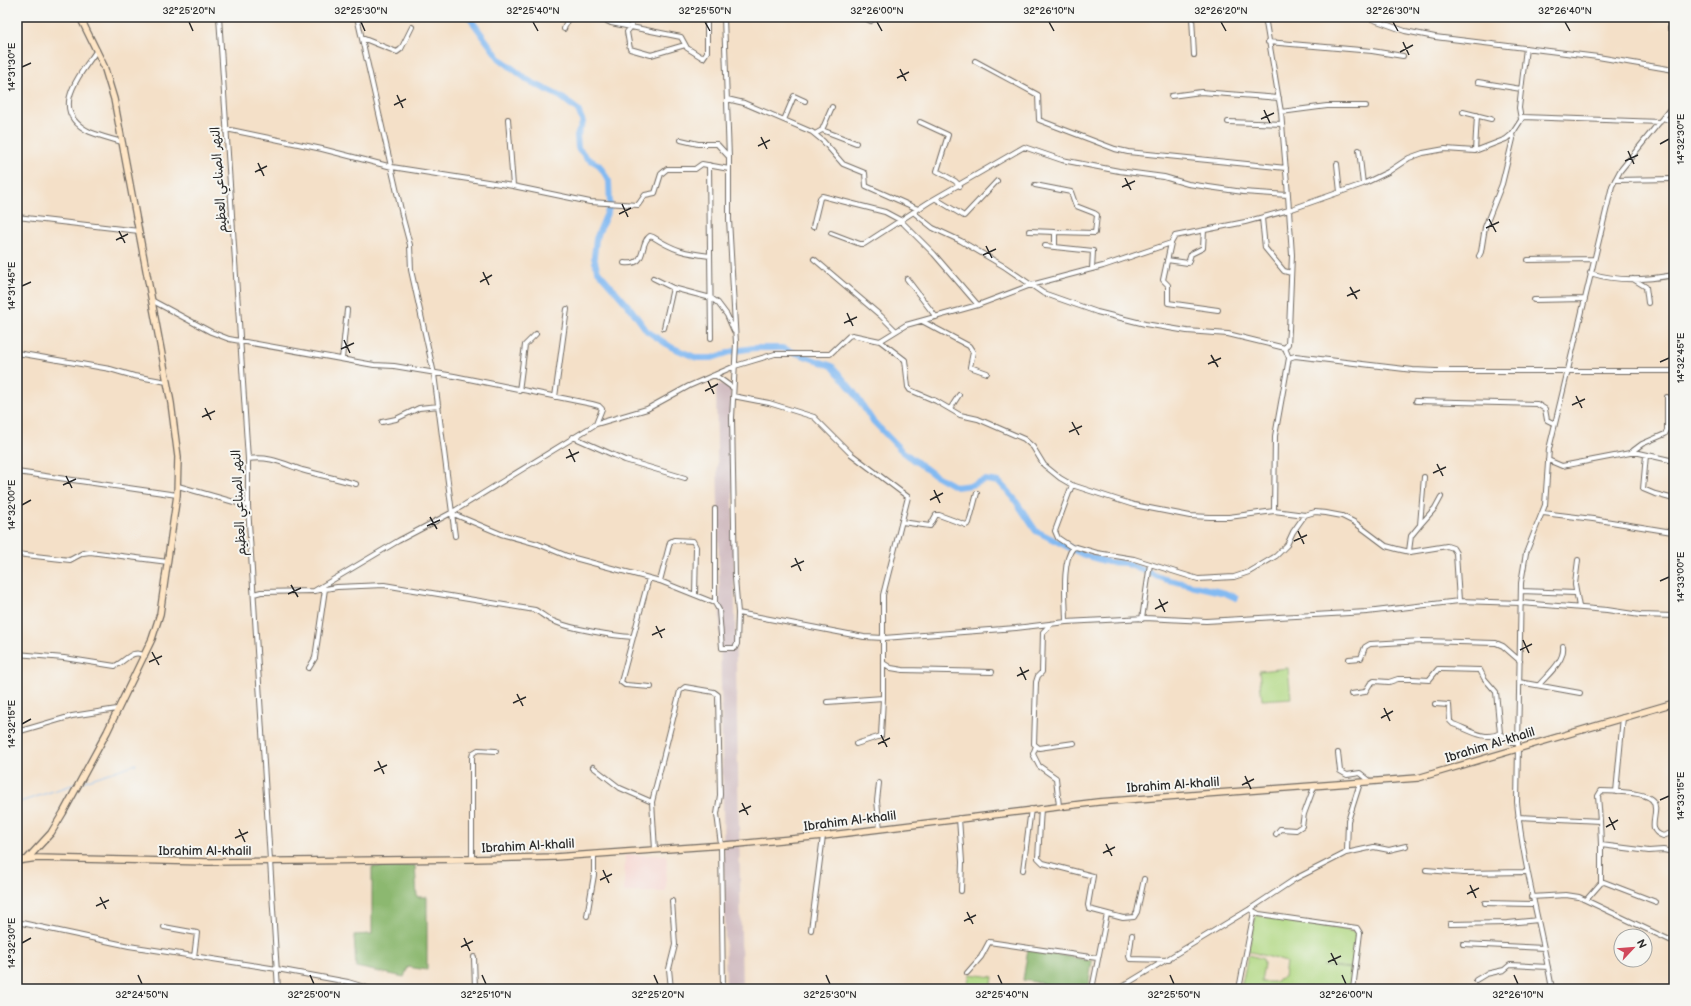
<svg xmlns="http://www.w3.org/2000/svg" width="1691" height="1006" viewBox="0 0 1691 1006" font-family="'Balsamiq Sans','Playpen Sans Arabic',sans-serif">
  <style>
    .built { fill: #f7d0cb }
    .industrial { fill: #d2bec2 }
    .green { fill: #b0d882; stroke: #6e8256 }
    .forest { fill: #8cb870; stroke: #5c724e }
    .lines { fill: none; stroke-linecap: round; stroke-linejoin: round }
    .stream { stroke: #83baf2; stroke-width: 1 }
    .river { stroke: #83baf2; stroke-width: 6 }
    .street-casing { stroke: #716a62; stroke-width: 6 }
    .secondary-casing { stroke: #716a62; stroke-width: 8 }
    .street { stroke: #fff; stroke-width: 4 }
    .secondary { stroke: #fee5c5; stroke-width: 5.5 }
    .ticks { fill: none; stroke: #2b2b2b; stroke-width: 1.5 }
    .labels { text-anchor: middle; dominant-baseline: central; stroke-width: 4; stroke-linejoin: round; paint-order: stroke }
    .street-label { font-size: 13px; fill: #2b2b2b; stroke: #f6f6f2 }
    .neatline { fill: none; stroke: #2b2b2b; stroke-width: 1.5 }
    .ticks-label { font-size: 10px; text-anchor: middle; fill: #2b2b2b }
  </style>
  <rect width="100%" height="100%" fill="#f6f6f2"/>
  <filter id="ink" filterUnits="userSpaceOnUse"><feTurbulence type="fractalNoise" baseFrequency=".025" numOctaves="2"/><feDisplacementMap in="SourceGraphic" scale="8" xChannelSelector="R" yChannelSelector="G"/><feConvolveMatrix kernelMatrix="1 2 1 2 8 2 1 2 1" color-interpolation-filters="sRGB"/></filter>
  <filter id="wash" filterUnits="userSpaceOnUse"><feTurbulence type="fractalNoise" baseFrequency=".012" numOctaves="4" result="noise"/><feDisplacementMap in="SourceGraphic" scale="16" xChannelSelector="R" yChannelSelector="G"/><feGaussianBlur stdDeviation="0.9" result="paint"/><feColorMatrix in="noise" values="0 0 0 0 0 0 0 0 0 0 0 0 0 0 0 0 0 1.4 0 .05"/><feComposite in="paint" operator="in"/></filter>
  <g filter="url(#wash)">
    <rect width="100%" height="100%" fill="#f4e0c8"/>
    <!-- built -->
    <path class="built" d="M625,855h42l-1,37h-42z"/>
    <!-- industrial -->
    <path class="industrial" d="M719,384l9,1 3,5 11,599h-16l-10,-602z"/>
    <!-- green -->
    <path class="green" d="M1288,668l3,30 -29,2 -3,-29z
      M1256,915l102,17 -3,36 -32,-2 30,3 -3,20 -109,-1 7,-32 2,-1 13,4 1,5 -3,18h15l2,-3 6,-2 2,-15 -38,-11z
      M970,974l23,3 -2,12h-25z"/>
    <!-- forest -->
    <path class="forest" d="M415,865l2,32h10v73l-19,-3 -4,10 -48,-10 -2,-32 18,-1v-67z
      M1028,949l64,12 -4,28h-13l-52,-9z"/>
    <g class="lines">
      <!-- stream -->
      <path class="stream" d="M82,782l54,-18
        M17,803l58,-19"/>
      <!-- river -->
      <path class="river" d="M469,17l30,41 30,23 32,16 17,13 5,12 -6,14 1,12 9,10 12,7 10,16 1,25 -14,33 -2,18 3,13 34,39 16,22 24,16 26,11h15l22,-7 20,-3h28l50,18 21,25 19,29 30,31 31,23 23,13 15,-2 14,-5 14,2 14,15 23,34 48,24 24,7 17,1 39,16 61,14 11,5"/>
    </g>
  </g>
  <g filter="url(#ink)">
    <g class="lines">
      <!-- street casing -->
      <g class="street-casing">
        <path id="street" d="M219,17l29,442v47l30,483
          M357,17l46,202 7,26 1,25 23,104 21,162
          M598,17l13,6 70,14 6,11 16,10 4,-6v-35
          M632,17l-1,10 -4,5 3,17 21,6 34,-10
          M724,17l5,141v61l7,124 -4,75 3,160 3,35
          M863,17l8,4
          M1192,17l2,38
          M1265,17l16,95 7,83 4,60 -3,75 -1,14 -3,4
          M1366,17l39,14 30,6 163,20 76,13
          M1670,28l4,1
          M564,29l4,-12
          M362,38l35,14 4,-3 11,-22
          M1268,42l104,9 31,5
          M97,50c-17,25 -50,61 -7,82 10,4 21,7 32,10
          M975,61l63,34 1,25 76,29 13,3 158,16
          M1478,82l43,7
          M1171,96l30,-4 78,6
          M727,99l17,4 68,29 11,9 20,23 22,9 1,13 52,23
          M1281,112l46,-6h39
          M1463,112l28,7
          M1663,118l11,4
          M508,119l5,67
          M1521,119l-2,-11 7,-60
          M784,120l10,-24 11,5
          M920,122l28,13 -11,36 18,10 5,5
          M1228,122l54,2
          M226,129l96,20 70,18 121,19 77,16 48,3 7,-10 10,-2 6,-19 6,-5h28l7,-5 27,5
          M822,130l10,-23
          M815,134l7,-4 34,13
          M681,140l17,4h19l12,13
          M1359,150l4,34
          M1475,151l2,-36
          M1337,164l3,28
          M709,165l2,173
          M1615,180l59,-1
          M1035,185l36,7 5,14 18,7 3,2 -2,18 -40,-1v14
          M936,199l28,17 33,-35
          M913,212l20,16 28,13 44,26 38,26 54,19 48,12 42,7 41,3 57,14 4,10 6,-2 118,14 23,1h238
          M17,217l122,14
          M1262,218l3,30 19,23 7,2
          M813,227l7,-29 2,-2 63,16 15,8 34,34 44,51
          M1029,231l26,1
          M831,233l29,11h4l65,-42 95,-55 38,13 57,11 45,6 24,7 55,8 45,3
          M1171,243l-8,37 5,5v18l50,7
          M1045,246l48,5 -1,18
          M1479,256l2,-4 4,-25 17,-43 11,-45 -1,-5
          M814,259l67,57 14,14
          M1167,260l21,3 3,-9 12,-6 1,-18
          M1528,260l66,-1
          M624,263c25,3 14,-19 26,-27l3,1c22,14 32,16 57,19
          M1590,273c28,9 56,7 84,2
          M653,278l20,10 38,10 7,5 9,12 7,16
          M907,279l29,38
          M1633,279l13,8 2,16
          M1534,300l50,-1
          M153,301l58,31 18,7 145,26 20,1 60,10 138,28 7,2 3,3 -6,15
          M922,321l47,25 4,6 -3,15 17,6
          M664,328l9,-40
          M880,341l26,-16 72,-20 53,-20 72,-19 68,-23 4,-7 70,-14 44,-12 74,-26 25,-12 21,-14 14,-5 22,-4 30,2 31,-12 6,-5 11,-17 137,5
          M17,353l93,16 24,7 33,6
          M342,359l5,-49
          M715,375l18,13
          M519,391l6,-46 11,-11
          M733,396l36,7 45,14 37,37 57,43 -25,98v103l-2,38 -25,8
          M555,397l12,-88
          M1416,401l121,3 8,5 2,11 8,4
          M950,409l9,-14
          M382,422l14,-3 23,-11 20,-2
          M573,437l52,23 60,18
          M1630,453l12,-9 23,-10 2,-4v-33
          M1646,455l-3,34 12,5 19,5
          M248,459c22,-3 34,4 54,11 18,5 36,9 54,14
          M1548,460l14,6 68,-13h9l35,8
          M17,472l160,23
          M1072,485l-17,46 3,7 15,10
          M178,486l70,20
          M715,509v94
          M1274,511l1,-75 14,-78
          M451,513l50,21 37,10 29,12 93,25 55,22 4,7 3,38h13l2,-4 1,-31 126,24 20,1 132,-10 50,-6 79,-4 61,3 161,-9 92,-11 62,2 86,7 33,5 34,1
          M1543,513l50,6 79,13
          M902,522l28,4 6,-11h3l27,10 3,-2 8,-30
          M1420,525l15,-17 6,-11
          M1409,551l2,-15 9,-11 4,-48
          M17,554l53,6 13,-7 7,-1 78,10
          M1578,560l-3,24 4,23
          M649,578l-28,104 4,3 26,2
          M660,581l10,-39 4,-2 19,1 3,6 -1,48
          M314,591l84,-50 53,-28 145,-89 51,-15 42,-23 46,-20 40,-12h55l19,-18 3,-1 28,6 25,19 3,27 2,3 26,11 24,14 18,4 46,20 9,8 11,18 16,13 12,7 43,14 19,6 56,11 20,1h19l45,-6 31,4 10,-3 11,1 16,3 12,6 32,24 11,3 13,3 37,-6 6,2 3,5 3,48
          M1521,591l54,2
          M254,594l7,-2 53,-1 23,-4 47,-2 151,25c6,3 12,9 18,11 18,8 61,15 80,16
          M1142,619l8,-55
          M1066,622c0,-18 -5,-60 7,-74l3,-1 21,6 37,6 64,20 36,-2 15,-5 27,-16 11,-11 6,-13 12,-17
          M1051,624l-8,8 -1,40 -4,4 -2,6 -2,62 5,4 35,-5
          M17,654l47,4 51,8c11,-5 17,-18 30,-10
          M1349,659l12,-1 4,-11 5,-3 52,-3 74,2 7,3 17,15
          M883,663l8,5 12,2 89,2
          M309,668l6,-10 10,-69
          M1519,682l61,11
          M1539,685c9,-11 26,-24 24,-39
          M1351,694l14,-2 5,-8 4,-3 15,1 9,-3h14l17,1 9,-11h3l39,1 4,8 12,14 4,41 11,9h7
          M827,702l56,-4
          M1435,704l14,1 1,16 3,3c15,5 32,18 47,9
          M17,732l55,-16 45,-7
          M1036,746l-3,8 6,12 17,12 3,28
          M1338,753l2,18 7,4 13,-2 10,8
          M593,767l27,21 32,14
          M879,783l-2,18 3,28
          M1616,792l7,-75
          M1041,808l-3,50 5,5 50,13 -5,29 1,4 34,9 11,-1 3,-5 7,-33
          M1518,817l82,4 -2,-25 3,-5c11,0 46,1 52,10 8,11 -9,29 10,35l11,-4
          M959,818l3,44 -1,29
          M1600,821l1,24 48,6 14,-1 11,2
          M1276,834l4,-5 16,1 6,-4 2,-12 10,-27
          M655,850l-3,-48 28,-111 5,-4 29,5 4,3 2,100 -3,19 4,31 2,144
          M1346,853l28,-6 15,3 17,-4
          M472,859v-102l1,-4 5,-3 18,1
          M1023,870l8,-61
          M1426,870l38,3 62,-1
          M1601,883v-38
          M1531,897l35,-2 13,2 95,45
          M1587,899l14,-16 3,-1 52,20
          M1485,903l48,1
          M1250,909l9,5 98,14 3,5 -7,56
          M587,916l7,-41v-21
          M17,922l112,24 148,23 71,13 23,7
          M1450,924l58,-1 30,-3
          M164,927l33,6 -3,24
          M811,930l12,-94
          M1132,935l-3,21 1,3 39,1
          M1463,944l81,4
          M474,957l1,32
          M967,973l14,-16 8,-15 108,16
          M1476,980l10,-6 18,-4 6,-5 38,2
          M671,989l-2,-20 6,-24 -3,-44
          M1092,989l15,-75
          M1118,989l132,-80 45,-30 49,-25 3,-3 1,-30 12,-38
          M1239,989l15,-77
          M1552,989c-11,-63 -29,-123 -35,-187l4,-219 5,-30 19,-48 4,-56 63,-263 8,-15 54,-67"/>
      </g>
      <!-- secondary casing -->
      <g class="secondary-casing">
        <path id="secondary" d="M28,858l23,-25 12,-20 44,-81 45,-93 8,-25 17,-119 1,-38 -7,-54 -57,-304 -10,-33 -24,-49
          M17,861l20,-3 172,4 263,-3 83,-2 183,-13 85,-8 275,-34 320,-24 256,-75"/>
      </g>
      <!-- street -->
      <use href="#street" class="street"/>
      <!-- secondary -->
      <use href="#secondary" class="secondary"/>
    </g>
  </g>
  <!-- ticks -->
  <path class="ticks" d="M189,22l4,9M361,22l4,9M533,22l5,9M705,22l5,9M877,22l5,9M1049,22l5,9M1221,22l5,9M1393,22l5,9M1565,22l5,9M1403,42l6,13M1400,52l13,-7M22,67l9,-4M900,69l6,12M897,78l12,-6M397,95l6,13M394,105l12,-6M1264,110l6,13M1261,119l13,-6M761,137l6,12M1660,144l9,-5M758,146l12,-6M1628,151l6,13M1625,161l13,-6M258,163l6,13M255,172l12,-6M1125,178l6,12M1122,187l13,-6M622,204l6,13M619,214l12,-6M1489,219l7,13M1486,228l13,-6M119,231l6,12M116,240l12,-6M986,246l6,12M983,255l13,-6M483,272l6,13M480,282l12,-7M22,286l9,-4M1350,287l7,12M1347,296l13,-6M847,313l6,13M844,323l13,-6M344,340l6,13M341,349l13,-6M1211,355l7,12M1660,362l9,-4M1208,364l13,-6M708,381l6,13M705,391l13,-7M1576,396l6,12M1572,405l13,-6M205,408l6,12M202,417l13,-6M1072,422l7,13M1069,432l13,-6M569,449l6,13M566,458l13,-6M1437,464l6,12M1433,473l13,-6M66,476l6,12M63,485l13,-6M934,490l6,13M930,500l13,-7M22,505l9,-5M430,517l7,12M427,526l13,-6M1298,531l6,13M1294,541l13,-6M795,558l6,13M791,567l13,-6M1660,581l9,-4M291,585l7,12M288,594l13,-6M1159,599l6,13M1155,609l13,-7M656,626l6,12M652,635l13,-6M1523,640l6,13M1520,650l12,-6M152,652l7,13M149,662l13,-6M1020,667l6,13M1017,676l12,-6M517,694l6,12M513,703l13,-6M1384,708l6,13M1381,718l12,-7M22,724l9,-5M881,735l6,12M878,744l12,-6M378,761l6,13M374,771l13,-6M1245,776l6,13M1242,785l12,-6M1660,800l9,-4M742,803l6,12M739,812l12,-6M1609,817l6,13M1606,827l12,-7M239,829l6,13M235,838l13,-6M1106,844l6,12M1103,853l12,-6M603,870l6,13M600,880l12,-6M1470,885l6,13M1467,894l12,-6M100,897l6,12M96,906l13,-6M967,912l6,12M964,921l12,-6M464,938l6,13M22,943l9,-5M461,947l12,-6M1331,953l6,12M1328,962l13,-6M138,975l4,9M310,975l4,9M482,975l4,9M654,975l4,9M826,975l4,9M998,975l4,9M1170,975l4,9M1342,975l4,9M1514,975l4,9"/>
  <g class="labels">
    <!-- street labels -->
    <g class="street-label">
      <text transform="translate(219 180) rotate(-94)">النهر الصناعي العظيم</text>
      <text transform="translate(239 503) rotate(-93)">النهر الصناعي العظيم</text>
      <text transform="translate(1490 745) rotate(-17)">Ibrahim Al-khalil</text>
      <text transform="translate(1173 785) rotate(-4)">Ibrahim Al-khalil</text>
      <text transform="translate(850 821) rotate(-7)">Ibrahim Al-khalil</text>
      <text transform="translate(528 846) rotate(-3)">Ibrahim Al-khalil</text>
      <text x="205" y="851">Ibrahim Al-khalil</text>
    </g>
  </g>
  <!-- margin -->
  <rect width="1691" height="1006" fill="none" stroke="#f6f6f2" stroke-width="44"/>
  <!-- north arrow -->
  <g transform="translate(1633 948) rotate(64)"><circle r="19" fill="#f6f6f2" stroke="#a5a5a2"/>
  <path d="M0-3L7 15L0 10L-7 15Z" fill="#d1495b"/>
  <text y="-6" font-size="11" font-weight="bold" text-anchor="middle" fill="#2b2b2b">N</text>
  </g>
  <rect x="22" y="22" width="1647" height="962" class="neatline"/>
  <g class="ticks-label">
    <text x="189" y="14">32°25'20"N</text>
    <text x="361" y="14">32°25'30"N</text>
    <text x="533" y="14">32°25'40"N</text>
    <text x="705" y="14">32°25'50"N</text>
    <text x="877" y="14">32°26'00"N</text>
    <text x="1049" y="14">32°26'10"N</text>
    <text x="1221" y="14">32°26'20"N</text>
    <text x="1393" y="14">32°26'30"N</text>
    <text x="1565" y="14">32°26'40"N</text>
    <text transform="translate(11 67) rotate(-90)" y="4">14°31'30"E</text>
    <text transform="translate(1680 139) rotate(-90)" y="4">14°32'30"E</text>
    <text transform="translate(11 286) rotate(-90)" y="4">14°31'45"E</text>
    <text transform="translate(1680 358) rotate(-90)" y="4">14°32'45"E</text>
    <text transform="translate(11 505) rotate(-90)" y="4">14°32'00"E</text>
    <text transform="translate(1680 577) rotate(-90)" y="4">14°33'00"E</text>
    <text transform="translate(11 724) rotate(-90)" y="4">14°32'15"E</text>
    <text transform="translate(1680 796) rotate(-90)" y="4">14°33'15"E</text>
    <text transform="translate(11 943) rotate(-90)" y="4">14°32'30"E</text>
    <text x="142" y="998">32°24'50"N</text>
    <text x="314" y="998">32°25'00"N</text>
    <text x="486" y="998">32°25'10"N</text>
    <text x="658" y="998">32°25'20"N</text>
    <text x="830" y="998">32°25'30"N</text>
    <text x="1002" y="998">32°25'40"N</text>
    <text x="1174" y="998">32°25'50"N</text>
    <text x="1346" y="998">32°26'00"N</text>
    <text x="1518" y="998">32°26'10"N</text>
  </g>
</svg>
